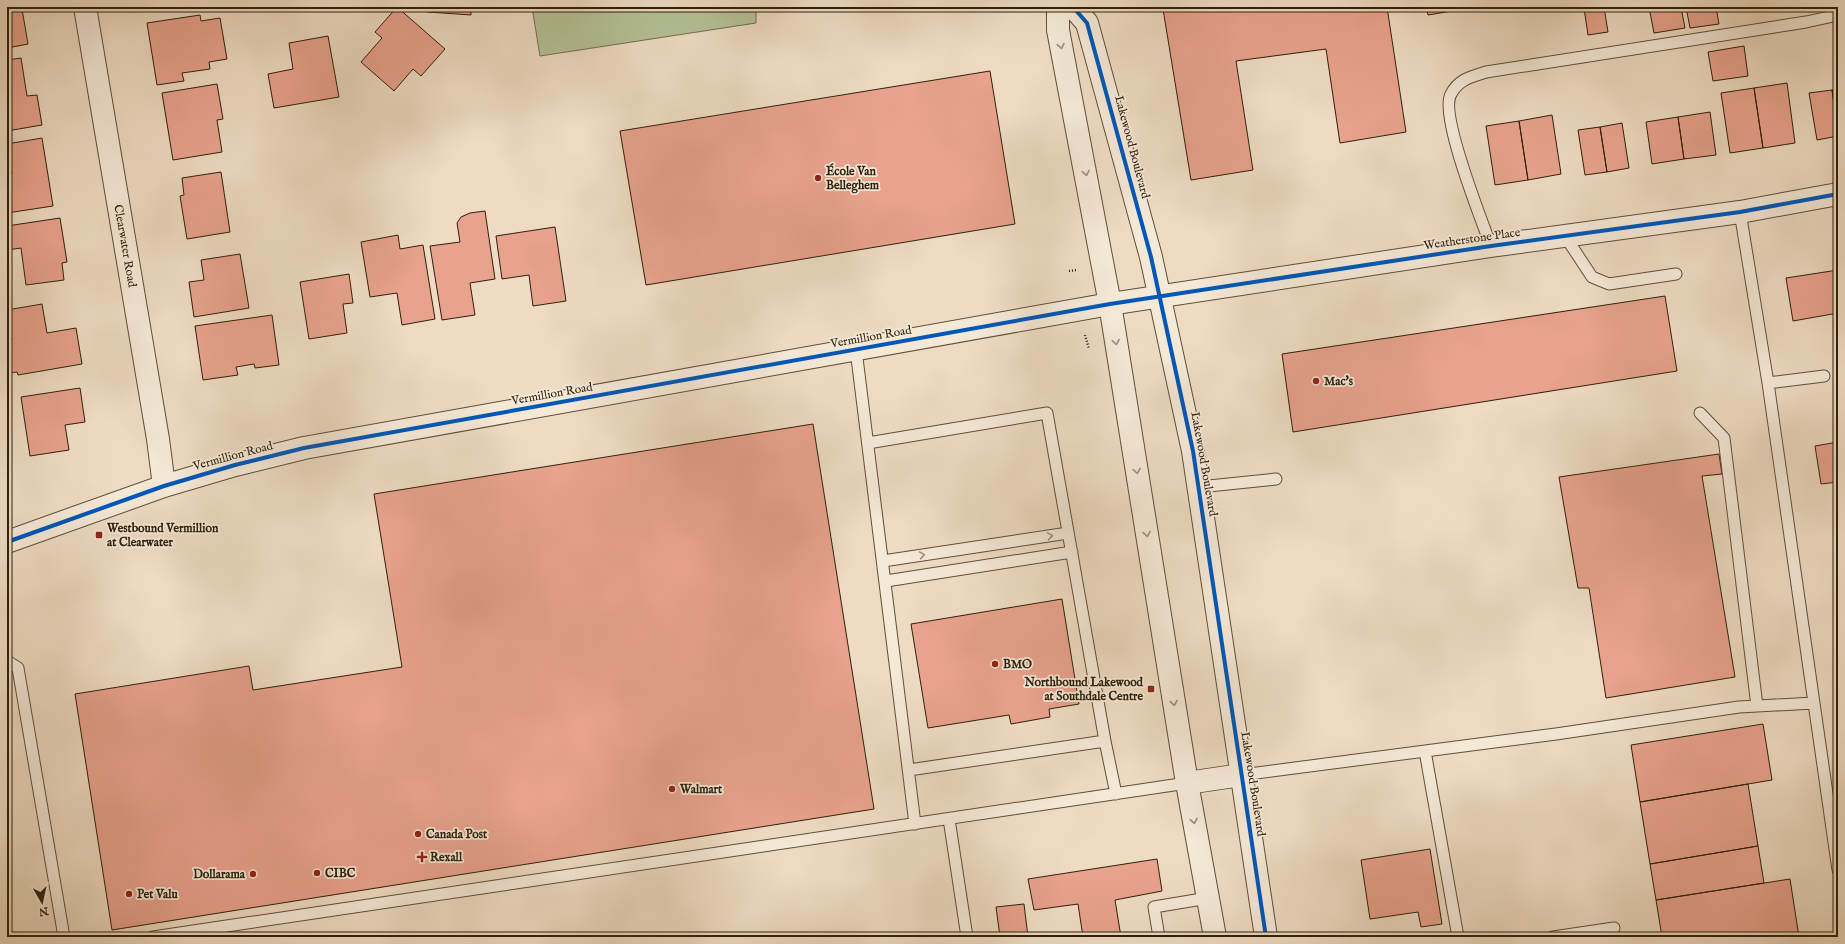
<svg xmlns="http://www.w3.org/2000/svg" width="1845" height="944" viewBox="0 0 1845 944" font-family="'IM FELL English',serif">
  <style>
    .green { fill: #b4c197; stroke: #717051 }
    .building { fill: #e8a28d; stroke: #2e200b }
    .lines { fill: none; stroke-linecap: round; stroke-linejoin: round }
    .service-casing { stroke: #5e4f39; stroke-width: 13 }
    .minor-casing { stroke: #5e4f39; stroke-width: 24 }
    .tertiary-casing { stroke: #5e4f39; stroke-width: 24 }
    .path { stroke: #2e200b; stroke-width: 2.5; stroke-dasharray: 1 2; stroke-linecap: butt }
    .service { stroke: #f4e8d7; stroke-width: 11 }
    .minor { stroke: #f4e8d7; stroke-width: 22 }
    .tertiary { stroke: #f4e8d7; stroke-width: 22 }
    .cycleway-casing { stroke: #f4e8d7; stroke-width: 6 }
    .cycleway { stroke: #0057b8; stroke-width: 4 }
    .oneway { stroke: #9b8e7b }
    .poi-dot { fill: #8f2418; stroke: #f4e8d7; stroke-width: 1.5 }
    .labels { text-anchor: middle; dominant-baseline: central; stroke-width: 3.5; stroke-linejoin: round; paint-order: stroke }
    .street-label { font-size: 12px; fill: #2e200b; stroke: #f4e8d7 }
    .poi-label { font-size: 12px; font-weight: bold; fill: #2e200b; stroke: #f4e8d7; text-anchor: start }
  </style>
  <rect width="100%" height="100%" fill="#eedbc2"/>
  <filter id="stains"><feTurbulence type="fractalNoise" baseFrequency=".005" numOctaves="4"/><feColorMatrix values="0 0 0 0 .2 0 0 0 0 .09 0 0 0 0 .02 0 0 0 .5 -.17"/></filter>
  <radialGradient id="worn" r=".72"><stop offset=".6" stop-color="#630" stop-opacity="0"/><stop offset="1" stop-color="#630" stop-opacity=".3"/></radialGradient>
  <!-- green -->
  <path class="green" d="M532,7h224v16l-216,33z"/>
  <!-- building -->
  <path class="building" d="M7,7h8l1,3 6,-1 6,35 -21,4z
    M397,7l48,42 -24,27 -8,-7 -19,22 -33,-29 21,-24 -7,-6z
    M428,7h43v8l-43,-3z
    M1175,7h212l19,125 -66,11 -14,-94 -90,12 17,109 -62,10 -28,-171z
    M1426,7h25l1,4 -24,4z
    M1451,7h24l-23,4z
    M1604,7l4,25 -20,3 -4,-27z
    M1649,7h32l4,21 -31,5z
    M1686,7h30l3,17 -29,4z
    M200,15l1,6 19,-3 7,41 -18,3 1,7 -28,4 2,8 -27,4 -10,-62z
    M328,36l11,61 -65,11 -6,-34 25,-5 -4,-26z
    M1744,46l4,30 -35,5 -5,-29z
    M21,58l6,38 10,-1 5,30 -35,6v-71z
    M990,71l25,153 -369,61 -26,-154z
    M1787,83l8,60 -32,5 -9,-60z
    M217,84l6,35 -6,1 5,32 -49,8 -11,-67z
    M1754,88l9,60 -33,5 -9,-60z
    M1838,89v37l-6,-36z
    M1832,90l6,46 -21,4 -8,-47z
    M1710,112l6,43 -32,4 -6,-42z
    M1552,115l9,59 -33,6 -9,-59z
    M1678,117l6,42 -32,5 -6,-42z
    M1519,121l9,59 -33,5 -9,-59z
    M1622,123l7,45 -22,4 -7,-45z
    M1600,127l7,45 -22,3 -7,-45z
    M42,138l11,68 -46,7v-38l5,-1 -5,-30z
    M221,172l9,60 -43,7 -7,-43 4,-1 -2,-17z
    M485,211l10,68 -25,4 5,32 -33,5 -12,-74 30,-4 -3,-19 4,-6 9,-4z
    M60,218l7,44 -5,1 2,17 -38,5 -5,-37 -14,2v-24z
    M555,227l11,74 -33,5 -4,-31 -27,4 -6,-43z
    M398,235l2,14 23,-4 12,74 -33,6 -5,-32 -27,4 -9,-55z
    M240,254l9,54 -55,9 -5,-35 15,-2 -3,-20z
    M1838,270v43l-45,8 -7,-43z
    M349,274l4,29 -10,1 4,29 -38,6 -9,-57z
    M1665,296l12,75 -384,61 -11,-78z
    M42,304l5,29 29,-5 6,36 -64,11 -1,-3 -10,1v-32l5,-1 -5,-30z
    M272,315l7,50 -24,3 -1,-4 -18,3 2,8 -35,5 -8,-54z
    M80,388l5,34 -20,3 4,25 -39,6 -9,-59z
    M813,424l61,385 -762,121 -37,-236 174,-28 4,24 149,-23 -28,-173z
    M1838,442v40l-17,2 -6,-38z
    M1719,454l3,20 -20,2 33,201 -129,21 -17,-110h-11l-19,-111z
    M1062,599l17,105 -30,5 1,8 -39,7 -2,-9 -81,13 -17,-104z
    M1838,605v27l-4,-26z
    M1763,724l9,56 -132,22 -9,-57z
    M1748,784l10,62 -108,18 -10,-62z
    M1758,846l6,37 -108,17 -6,-36z
    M1430,849l12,75 -21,3 -3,-15 -48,7 -9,-59z
    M1157,859l5,32 -47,9 6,37h-38l-5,-33 -44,6 -6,-31z
    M1790,879l9,58h-137l-6,-37z
    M1024,904l4,33h-28l-4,-30z"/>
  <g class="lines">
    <!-- service casing -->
    <g class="service-casing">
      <path id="service" d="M1740,212l28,171 70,487
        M1565,236l27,41 17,7 67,-10
        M1491,246c-9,-25 -52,-132 -40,-152 8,-15 20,-17 35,-22l320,-50 32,-7
        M856,350l59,474
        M1768,383l56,-7
        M1700,413l24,25 33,268
        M868,443l179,-30 58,328
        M1199,487l77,-8
        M883,561l185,-28
        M886,581l186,-29
        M7,661l11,7 46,269
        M1425,751l33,186
        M909,770l196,-29 11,53
        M1241,775l315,-41 183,-27 75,-4
        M949,819l18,118
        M153,937l1034,-154
        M1159,937l-5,-30 54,-9
        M1553,937l61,-9"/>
    </g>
    <!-- minor casing -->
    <g class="minor-casing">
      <path id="minor" d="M85,7l73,432 6,47
        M7,542l157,-56 71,-21 69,-17 806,-144 381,-58 249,-34 98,-18
        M1187,783l54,-8"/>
    </g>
    <!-- tertiary casing -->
    <g class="tertiary-casing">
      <path id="tertiary" d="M1058,7v23l52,274 77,479 28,154
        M1073,7l14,16 64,234 42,194 73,486"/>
    </g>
    <!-- path -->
    <path class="path" d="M1069,271l8,-1
      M1085,335l4,14"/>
    <!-- service -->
    <use href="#service" class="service"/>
    <!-- minor -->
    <use href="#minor" class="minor"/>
    <!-- tertiary -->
    <use href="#tertiary" class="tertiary"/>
    <!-- cycleway casing -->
    <g class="cycleway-casing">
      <path id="cycleway" d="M1073,7l14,16 64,234 42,194 73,486
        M7,542l157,-56 71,-21 69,-17 806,-144 381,-58 249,-34 98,-18"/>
    </g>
    <!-- cycleway -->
    <use href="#cycleway" class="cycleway"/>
  </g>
  <!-- one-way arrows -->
  <defs><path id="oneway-chevron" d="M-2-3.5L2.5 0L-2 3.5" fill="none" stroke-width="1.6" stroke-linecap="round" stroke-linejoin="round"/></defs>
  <g class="oneway">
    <use href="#oneway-chevron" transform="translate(1061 46) rotate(79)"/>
    <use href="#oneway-chevron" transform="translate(1086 173) rotate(79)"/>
    <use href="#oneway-chevron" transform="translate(1116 342) rotate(81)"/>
    <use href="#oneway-chevron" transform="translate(1137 471) rotate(81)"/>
    <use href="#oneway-chevron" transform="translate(1147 534) rotate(81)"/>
    <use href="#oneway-chevron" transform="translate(1050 536) rotate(-9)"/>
    <use href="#oneway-chevron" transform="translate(922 555) rotate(-9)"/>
    <use href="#oneway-chevron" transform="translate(1174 703) rotate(81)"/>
    <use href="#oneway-chevron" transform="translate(1194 821) rotate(80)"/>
  </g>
  <!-- markers -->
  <g class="poi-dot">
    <circle cx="818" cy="178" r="4"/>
    <circle cx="1316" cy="381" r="4"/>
    <rect x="95" y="531" width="8" height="8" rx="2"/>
    <circle cx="995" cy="664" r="4"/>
    <rect x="1147" y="685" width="8" height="8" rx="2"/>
    <circle cx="672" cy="789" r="4"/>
    <circle cx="418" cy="834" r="4"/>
    <path d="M420 851h4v4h4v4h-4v4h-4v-4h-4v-4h4z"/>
    <circle cx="317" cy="873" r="4"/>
    <circle cx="253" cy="874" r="4"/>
    <circle cx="129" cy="894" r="4"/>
  </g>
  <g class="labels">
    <!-- street labels -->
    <g class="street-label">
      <text transform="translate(1132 147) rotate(75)">Lakewood Boulevard</text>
      <text transform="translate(1472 239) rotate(-8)">Weatherstone Place</text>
      <text transform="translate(125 246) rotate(80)">Clearwater Road</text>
      <text transform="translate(871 337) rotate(-10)">Vermillion Road</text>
      <text transform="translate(552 394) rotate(-10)">Vermillion Road</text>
      <text transform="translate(233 456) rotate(-15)">Vermillion Road</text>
      <text transform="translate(1204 464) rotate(80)">Lakewood Boulevard</text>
      <text transform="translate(1253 784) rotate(81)">Lakewood Boulevard</text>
    </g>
    <!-- poi labels -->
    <g class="poi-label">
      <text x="826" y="171">École Van<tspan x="826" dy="14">Belleghem</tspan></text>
      <text x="1324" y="381">Mac's</text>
      <text x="107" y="528">Westbound Vermillion<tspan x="107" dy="14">at Clearwater</tspan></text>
      <text x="1003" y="664">BMO</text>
      <text x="1143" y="682" text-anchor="end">Northbound Lakewood<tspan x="1143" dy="14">at Southdale Centre</tspan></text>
      <text x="680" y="789">Walmart</text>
      <text x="426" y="834">Canada Post</text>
      <text x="430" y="857">Rexall</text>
      <text x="325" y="873">CIBC</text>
      <text x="245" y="874" text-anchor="end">Dollarama</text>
      <text x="137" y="894">Pet Valu</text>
    </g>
  </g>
  <!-- margin -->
  <rect width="1845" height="944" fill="none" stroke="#eedbc2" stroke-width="24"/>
  <rect x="8" y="8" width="1829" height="928" fill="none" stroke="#2e200b" stroke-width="2"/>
  <rect x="12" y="12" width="1821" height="920" fill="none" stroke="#2e200b"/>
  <!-- north arrow -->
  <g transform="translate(42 902) rotate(171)" stroke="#f4e8d7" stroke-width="3" paint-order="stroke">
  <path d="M0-3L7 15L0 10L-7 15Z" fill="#2e200b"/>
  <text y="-6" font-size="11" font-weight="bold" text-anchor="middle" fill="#2e200b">N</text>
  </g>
  <rect width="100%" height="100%" filter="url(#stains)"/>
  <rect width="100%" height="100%" fill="url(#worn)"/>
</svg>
